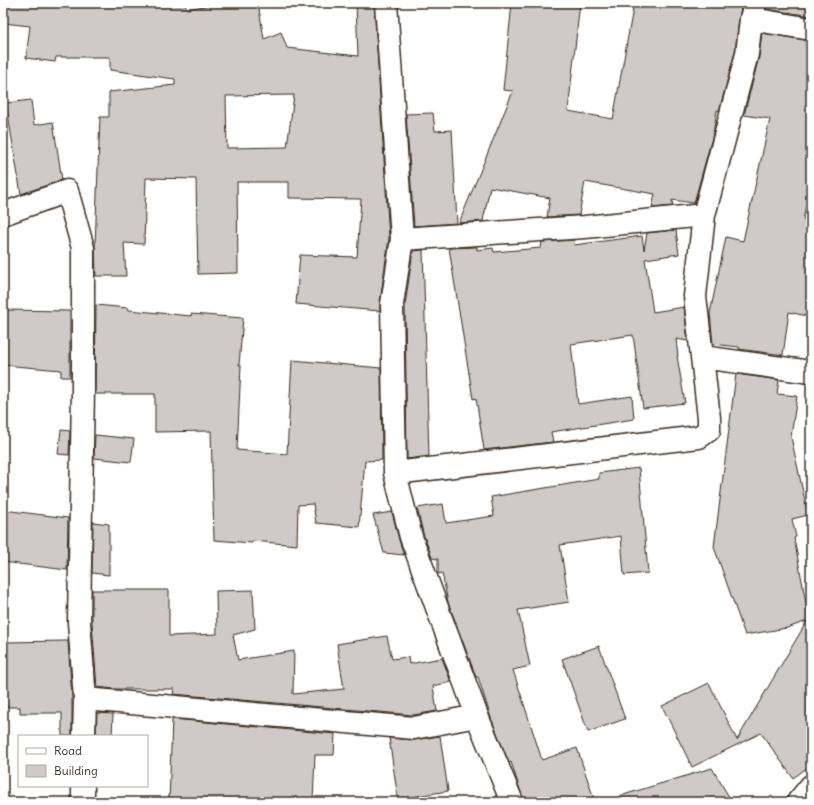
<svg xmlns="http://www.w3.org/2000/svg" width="814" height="805" viewBox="0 0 814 805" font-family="Delius,sans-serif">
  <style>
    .building { fill: #cfcac7; stroke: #3b2a1e; fill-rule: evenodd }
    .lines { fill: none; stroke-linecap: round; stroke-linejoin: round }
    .minor-casing { stroke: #3b2a1e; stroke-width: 25 }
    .minor { stroke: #fff; stroke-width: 22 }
  </style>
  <rect width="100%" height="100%" fill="#fff"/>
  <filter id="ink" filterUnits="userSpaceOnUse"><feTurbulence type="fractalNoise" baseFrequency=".025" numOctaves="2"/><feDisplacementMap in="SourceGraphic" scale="8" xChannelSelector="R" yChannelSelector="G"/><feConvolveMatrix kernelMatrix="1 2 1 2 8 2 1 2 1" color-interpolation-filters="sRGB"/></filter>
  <g filter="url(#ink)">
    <!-- building -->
    <path class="building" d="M3,3h181l3,6 36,-6h35l6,36 17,-7 6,16 71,8 -2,-53h18l15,235 -9,64v9l-84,-7 4,-49 57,2 4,-58 -72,-1v-16h-52l1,91 -40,1 -2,-95 -50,-1 -2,66 -20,-1 2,33h-30l-1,-30 5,-129h9v-25l66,-7v-6l-65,-9v-13h-54l-1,5 -29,-4 4,-32 -27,-3zM294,95l-7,52 -60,1 -1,-52z
      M512,3h68l-12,108 45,8 21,-116h108l-3,15 -4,34 -16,59 -2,-1 -4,24 -19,69 -22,-3 1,6 -21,2 3,-14 -70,-12 -6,33 -32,2 3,-19 -60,-11 -7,34 -24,2 54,-132 -10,-1z
      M767,3h44v13l-45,-7z
      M762,33l49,8v142l-8,37 8,2v95l-22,-5 -6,43 -44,-6v-2l-26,-3 -3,-31 16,-76 17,4 27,-122 -26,-4 15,-58z
      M31,100l3,25 19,-3 9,58 -41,14 -15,-91z
      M433,113l2,18 17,-1 5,93 -43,3 -8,-112z
      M676,230l3,24 -34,5 8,53 31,-5 4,34 -12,-2 2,17h-1l8,47 -42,5 -10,-73 -62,9 7,60 54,-8 2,23 -83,13 2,10 -69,8 -8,-52 -3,1 -24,-151 28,-1v3l16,-2 1,4 47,-4 1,-6 33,-2 -1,5 68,-9 2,14 3,-17z
      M423,250l6,206 -22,3 -2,-154 8,-54z
      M96,305l32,3 1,2 62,6v-2l52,4 -4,47h2l-4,85 50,4 5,-94 89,8 1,92 -17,1 -6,66 -43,-4 -3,-19 -15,1 -1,40 -45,-4v2l-38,-3 -3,-109 -56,1v-38h-60z
      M3,310l67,1v66h-9v-7l-58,-5z
      M736,374l43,6 -2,14 20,2 -6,41 17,78 -16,4 4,18 -2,1 15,81 2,-4v150l-18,13 -32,-45 -69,34 -30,-61 47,-23 28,57 70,-119 -20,7 -42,7 -31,-88z
      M61,430l9,1 -1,24 -11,-1z
      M95,435l39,4 -3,23 -37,-4z
      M639,468l9,105 -24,2 -3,-39 -61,9 9,57 -51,8 12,56 -17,4 29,90 35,-12 18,54h-71l-13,-40 -2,1 -18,-45 -13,-41h-2l-28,-75 -6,-29 -4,1v-15l-6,-1 -9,-25 -6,-25 26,-4 3,19 48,-7 -3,-19 108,-18v-6z
      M3,510l65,8 -1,52 -64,-8z
      M392,512l7,28 5,15 -20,-2 -11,-38z
      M93,522l16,2v51l-17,-2z
      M92,590h77v46l48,-2 -1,-43 37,-1 2,39 -22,6 5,25 56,-9 -1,43 51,-5 -7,-45 50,-8 5,23 16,-2 1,7 33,-6 9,24 -18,4 4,25 -24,4 -240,-21 1,-5h-60l-17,-2 -5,-65z
      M68,641l4,58v37h-10v-23h-42v-6h-17v-65z
      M599,646l26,73 -37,13 -26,-73z
      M97,713l16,1 -1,22h-16z
      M172,719l163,15 -1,21h-19l-2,47h-144z
      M440,736l8,55 -50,8 -9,-61 24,2z
      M712,768l20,34h-111l-1,-6z"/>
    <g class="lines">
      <!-- minor casing -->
      <g class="minor-casing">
        <path id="minor" d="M386,3l16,236 -10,65 3,169 16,64 66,179 35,86
          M751,19l60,10
          M3,214l64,-23 16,57v142l-4,232 6,77 -1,37
          M402,239l183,-12 119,-12
          M702,357l109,15
          M395,473l304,-36 10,-7v-12l-14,-122 9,-81 43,-161 4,-35 4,-16
          M85,699l329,29 63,-12
          M83,802v-16
          M798,802l13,-16"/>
      </g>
      <!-- minor -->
      <use href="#minor" class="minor"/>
    </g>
  </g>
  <!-- margin -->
  <rect width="814" height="805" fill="none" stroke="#fff" stroke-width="16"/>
  <rect x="8" y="8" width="798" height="789" fill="none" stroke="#3b2a1e" stroke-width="1.5" filter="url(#ink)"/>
  <!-- legend -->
  <rect x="18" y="735" width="130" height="52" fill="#ffffff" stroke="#b1aaa5"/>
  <rect x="26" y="748" width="20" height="6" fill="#ffffff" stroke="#b1aaa5"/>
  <text x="54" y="755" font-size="12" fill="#3b2a1e">Road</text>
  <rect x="26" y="765" width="20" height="12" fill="#cfcac7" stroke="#b1aaa5"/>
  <text x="54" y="775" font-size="12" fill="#3b2a1e">Building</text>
</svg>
